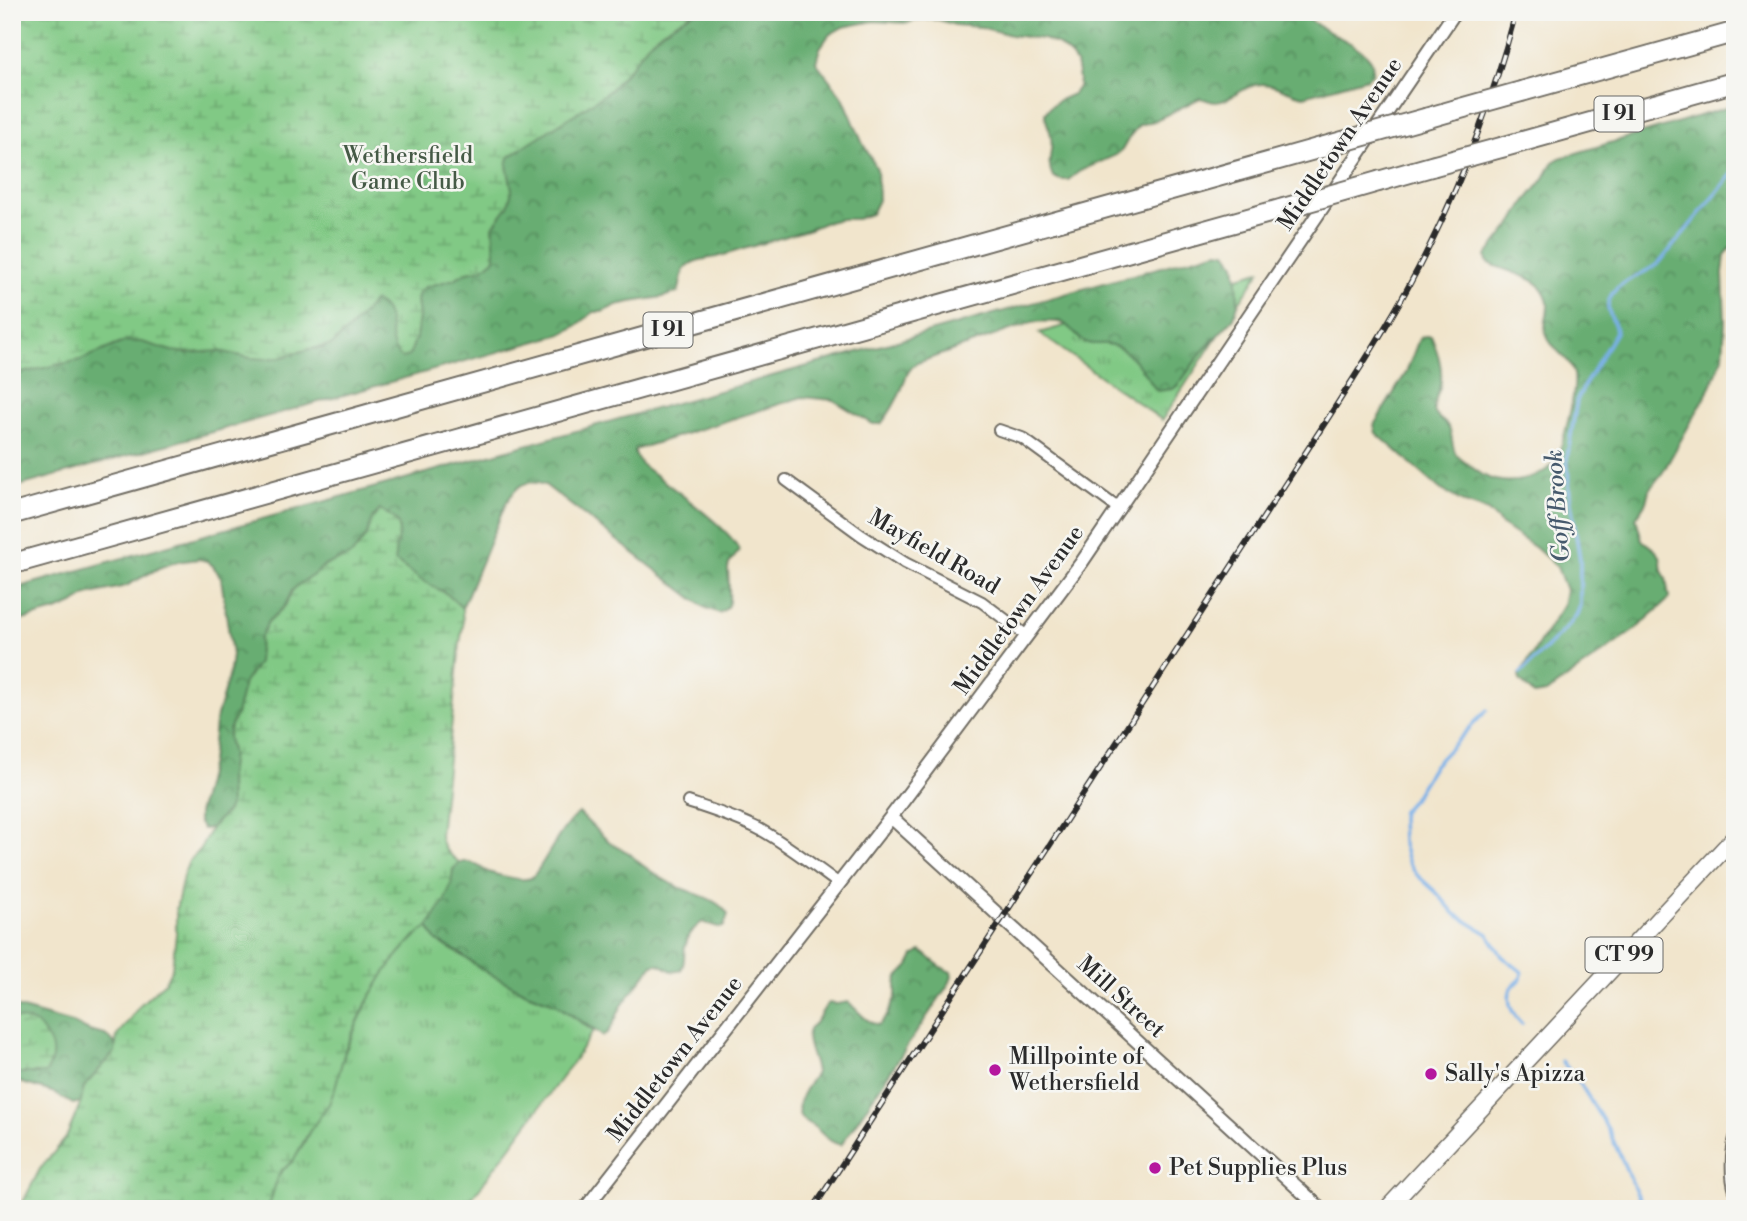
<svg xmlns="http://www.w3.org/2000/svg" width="1747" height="1221" viewBox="0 0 1747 1221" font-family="'Libre Bodoni',serif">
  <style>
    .grass { fill: url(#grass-tufts); stroke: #567a58; stroke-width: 2 }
    .forest { fill: url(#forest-crowns); stroke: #4a6c4e; stroke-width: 2 }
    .wetland { fill: url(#wetland-marsh); stroke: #567a58; stroke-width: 2 }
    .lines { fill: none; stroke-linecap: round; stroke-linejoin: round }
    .stream { stroke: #79b0e8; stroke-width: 3.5 }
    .minor-casing { stroke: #706c63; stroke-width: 14 }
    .tertiary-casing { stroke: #706c63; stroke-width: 16 }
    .primary-casing { stroke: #706c63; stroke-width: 19 }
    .motorway-casing { stroke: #706c63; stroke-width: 23 }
    .minor { stroke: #fff; stroke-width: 10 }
    .tertiary { stroke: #fff; stroke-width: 12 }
    .primary { stroke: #fff; stroke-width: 16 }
    .motorway { stroke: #fff; stroke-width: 19 }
    .rail-casing { stroke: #2b2b2b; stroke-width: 6 }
    .rail { stroke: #f6f6f2; stroke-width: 3.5; stroke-dasharray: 10; stroke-linecap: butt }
    .motorway-bridge-casing { stroke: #706c63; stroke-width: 23; stroke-linecap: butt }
    .motorway-bridge { stroke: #fff; stroke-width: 19 }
    .poi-dot { fill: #b5179e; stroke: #f6f6f2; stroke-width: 2.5 }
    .labels { text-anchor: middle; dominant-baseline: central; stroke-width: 5; stroke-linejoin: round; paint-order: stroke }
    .shield { fill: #f6f6f2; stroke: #686867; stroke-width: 2 }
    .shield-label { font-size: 21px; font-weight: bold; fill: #2b2b2b }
    .street-label { font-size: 23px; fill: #2b2b2b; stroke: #f6f6f2 }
    .park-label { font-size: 23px; fill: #455a46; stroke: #f6f6f2 }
    .poi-label { font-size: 23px; fill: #2b2b2b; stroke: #f6f6f2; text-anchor: start }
    .water-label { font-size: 24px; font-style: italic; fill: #465a6d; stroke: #f6f6f2 }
  </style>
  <defs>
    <pattern id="grass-tufts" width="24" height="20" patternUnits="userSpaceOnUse" patternTransform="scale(1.75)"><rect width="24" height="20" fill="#81c985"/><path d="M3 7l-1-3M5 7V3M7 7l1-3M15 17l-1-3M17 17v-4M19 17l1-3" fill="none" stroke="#6aa36d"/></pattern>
    <pattern id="forest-crowns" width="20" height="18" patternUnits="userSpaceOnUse" patternTransform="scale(1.75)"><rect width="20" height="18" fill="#68ad72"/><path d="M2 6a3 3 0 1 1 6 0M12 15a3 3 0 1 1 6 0" fill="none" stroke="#568d5e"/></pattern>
    <pattern id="wetland-marsh" width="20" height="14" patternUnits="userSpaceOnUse" patternTransform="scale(1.75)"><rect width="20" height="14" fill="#81c985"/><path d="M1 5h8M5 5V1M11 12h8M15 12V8" fill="none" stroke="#6aa36d"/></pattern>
  </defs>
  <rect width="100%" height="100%" fill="#f6f6f2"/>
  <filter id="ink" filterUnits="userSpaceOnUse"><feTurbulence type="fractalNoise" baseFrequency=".0143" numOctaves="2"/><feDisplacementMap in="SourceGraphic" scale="14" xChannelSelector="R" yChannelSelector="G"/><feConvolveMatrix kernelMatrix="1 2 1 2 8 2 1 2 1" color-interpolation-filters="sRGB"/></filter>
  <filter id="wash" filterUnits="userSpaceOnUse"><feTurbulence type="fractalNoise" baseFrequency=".00686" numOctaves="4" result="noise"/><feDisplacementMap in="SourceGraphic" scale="28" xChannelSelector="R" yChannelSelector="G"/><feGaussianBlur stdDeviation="1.57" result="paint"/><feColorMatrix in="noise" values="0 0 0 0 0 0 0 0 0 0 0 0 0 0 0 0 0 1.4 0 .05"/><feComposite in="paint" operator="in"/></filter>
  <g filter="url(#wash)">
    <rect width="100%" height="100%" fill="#f1e5cc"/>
    <!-- grass -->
    <path class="grass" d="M1260,271l-98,149 -123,-87z
      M428,927l9,14 90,52 27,10 39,28 -23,35 -106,143h-197c5,-10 6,-21 10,-31 4,-8 12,-13 17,-20 7,-8 12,-19 16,-28 10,-21 20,-43 29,-64 22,-51 42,-106 89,-139z"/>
    <!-- forest -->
    <path class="forest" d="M694,12h609c16,21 49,26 66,46 4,4 4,10 3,16l-5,4 -63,18c-14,-2 -27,-12 -42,-12 -18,0 -31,18 -46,18 -5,0 -11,-3 -16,-4l-46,23 -15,4 -9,11 -8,14 -6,5 -36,16 -12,9h-7l-8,-3c-8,-18 1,-25 -2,-41 -1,-8 -6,-14 -6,-23l5,-6 9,-7 14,-6 5,-7 1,-8 -3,-16 -5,-7 -12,-11 -16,-6 -32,-4 -31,-8 -25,-2 -16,-5 -17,-1 -15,4 -33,-2 -31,6 -14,8 -9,13 -4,14 28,37 18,43 15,27 1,31 -7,14 -14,5h-17l-16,4 -14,6 -93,28c-12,2 -32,3 -35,18 -2,7 -1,11 -4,17l-15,5 -32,5 -14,3 -15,7h-8l-19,15 -13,7 -550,154v-113l7,-2 61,-13 46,-19 16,1 30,9h47l32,7 31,-1 27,-8 15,-1 50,-47c12,4 12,13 18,23 6,8 13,16 20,24l4,-11 3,-20 -2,-17 2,-8 6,-5 29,-8 13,-7 15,-3 13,-11 -2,-32 15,-20 4,-16 -5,-24 2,-9 20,-14 55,-35 26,-18 21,-24 19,-25 12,-10z
      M1735,105v138l-10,12 -2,19 2,47 -2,36 -12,29 -48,86 -14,18 -3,12 -10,16 6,22 13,10 5,6 2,15 4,7 3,19 -2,4 -31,28 -90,64 -12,2 -14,-15 -1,-4 44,-71 3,-15 -9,-23 -21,-19 -34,-23 -14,-14 -23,-8 -25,-14 -64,-56 -2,-8 32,-52 13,-34 5,-3h7c7,17 13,33 9,51 -2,7 -6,14 -6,21 -1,10 11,12 15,20 4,8 2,17 7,26 3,4 7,7 12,10 8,7 17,14 27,16 18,4 42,-1 56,-14 11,-11 26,-76 23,-92 -3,-17 -22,-23 -27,-38 -7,-17 11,-30 -8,-51 -9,-10 -49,-18 -52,-24 -1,-2 -1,-4 -1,-5l28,-35 10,-18 19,-23 10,-18 7,-4z
      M1218,251l8,1 9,12 2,16 1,23 -4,15 -32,34 -23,32 -6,5 -16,2c-14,-18 -25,-43 -50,-47 -8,-1 -14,2 -22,-2 -8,-3 -12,-13 -20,-18 -7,-3 -25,-3 -32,-2l-116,41c-10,7 -11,14 -15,25 -5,12 -13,26 -21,36h-8l-40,-24 -31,-3 -165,52 -2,2v4l7,10c19,15 94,67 97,86l-10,13 -1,4c0,8 3,32 0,37 -2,5 -5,6 -9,8l-15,-6 -159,-122c-21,-7 -28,1 -39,18l-44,105 -15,-14 -26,-14 -26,-19v-15l4,-16 -19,-20 -8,9 -5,16 -15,20 -29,11 -5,6 -20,13 -6,6 -7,15 -17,17 -9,24 -1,16 -14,20 -8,32 -7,15 -1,8 4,16 -3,25 1,25 -3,7 -16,17 -8,1 -5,-7v-8l13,-52 4,-39 15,-53 2,-15 -11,-77 -8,-12 -6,-5 -8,-2 -23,3 -15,5 -35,19 -39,9 -14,9 -14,6 -47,13v-34z
      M579,813c11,11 22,23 36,33 4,3 10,4 14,7 4,4 8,8 12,11 12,9 24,17 37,23 16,7 42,12 50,28l-4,11 -3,2 -19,-6c-8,6 -15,14 -17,25 -2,9 1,13 -4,23 -14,6 -16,-10 -28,-5 -11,14 -22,27 -32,42 -6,11 -8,23 -18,29l-49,-33 -27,-10 -43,-22 -26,-19 -21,-11 -9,-14c8,-12 16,-24 21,-38 3,-6 2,-16 5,-21 2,-3 6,-5 9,-6 10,-2 17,6 25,10 9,3 35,10 43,6 4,-3 7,-8 10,-13 10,-15 24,-43 38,-52z
      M921,951c10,7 19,17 30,21l1,4 -2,6 -109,163c-17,-5 -15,-10 -28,-19 -3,-3 -7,-3 -10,-6 -13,-12 5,-36 13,-47 -1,-14 -13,-31 -7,-43 4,-7 2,-2 7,-8 5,-7 7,-14 13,-19l8,1 11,-2c10,8 18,21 31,23l8,-9 9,-20v-12l2,-7 11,-11 5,-10z
      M12,1006l63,18 14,7 16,4 10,8v9l-31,35 -3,15 -8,2 -21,-12 -40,-12v-7l10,-1 16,2 -7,-52 -19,-4z"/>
    <!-- wetland -->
    <path class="wetland" d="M12,12h682l-32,19 -12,10 -19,25 -21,24 -26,18 -55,35 -20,14 -2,9 5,24 -4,16 -15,20 2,32 -13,11 -15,3 -13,7 -29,8 -6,5 -2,8 2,17 -3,20 -7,19 -7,2c-20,-13 -2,-47 -28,-57l-19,22 -23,22 -23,4 -27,8 -16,2 -15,-1 -32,-7 -32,2 -15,-2 -30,-9 -16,-1 -46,19 -68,15z
      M380,510c33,15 13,25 15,51l26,19 26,14 15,14 1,18 -3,17 -20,192c1,13 10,20 20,28l-7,6 -2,16 -6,15 -17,27 -13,9 -16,18 -15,20 -17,28 -21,45 -11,41 -6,16 -20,28 -16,29 -12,10 -4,8 -7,24 -3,6h-250l5,-5 18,-35 26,-31 15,-36 3,-15 31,-35 2,-16 24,-32 24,-22 7,-14 4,-34v-24l7,-34 6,-15 11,-12 11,-21 16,-17 3,-7 -1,-25 3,-25 -4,-16 1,-8 7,-15 8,-32 14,-20 2,-25 8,-16 17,-16 7,-15 6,-6 20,-13 5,-6 29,-11 15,-20 5,-16z
      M12,1018c8,1 16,2 23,5 5,3 8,8 11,13 9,12 8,24 0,37h-34z"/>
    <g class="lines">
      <!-- stream -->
      <path class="stream" d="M1520,674l49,-49 8,-11 3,-9v-46l-10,-61 -3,-40 10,-58 7,-14 32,-54c0,-10 -9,-18 -8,-28 4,-24 37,-28 52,-42l71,-87 4,-8
        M1487,710l-53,55 -21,34 -11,12 -1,7 1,23 6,20 9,14 20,18 18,21 33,20 14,22 20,16 -1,7 -10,9c-5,14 1,26 11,36
        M1562,1061l19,24 28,46 35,78"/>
    </g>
  </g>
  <g filter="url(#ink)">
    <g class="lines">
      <!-- minor casing -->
      <g class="minor-casing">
        <path id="minor" d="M999,430l23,8 97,71
          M786,480l75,55 44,28 77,39 45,34
          M688,802c24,8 50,16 73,28 27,15 52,35 78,54
          M1735,1138c-4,16 -5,38 0,53"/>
      </g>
      <!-- tertiary casing -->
      <g class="tertiary-casing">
        <path id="tertiary" d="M891,817l430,392
          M585,1209l306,-392 191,-255 373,-550"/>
      </g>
      <!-- primary casing -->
      <g class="primary-casing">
        <path id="primary" d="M1387,1209l348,-372"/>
      </g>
      <!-- motorway casing -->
      <g class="motorway-casing">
        <path id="motorway" d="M1523,91l212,-59
          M1427,118l28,-8
          M1503,147l232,-65
          M1380,181l53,-15
          M12,514l1311,-367
          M12,564l1270,-355"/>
      </g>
      <!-- minor -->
      <use href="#minor" class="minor"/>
      <!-- tertiary -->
      <use href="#tertiary" class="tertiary"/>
      <!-- primary -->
      <use href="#primary" class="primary"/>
      <!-- motorway -->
      <use href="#motorway" class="motorway"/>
      <!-- rail casing -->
      <g class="rail-casing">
        <path id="rail" d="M813,1209l517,-794c35,-54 70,-109 98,-166 38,-76 66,-155 88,-237"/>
      </g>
      <!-- rail -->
      <use href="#rail" class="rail"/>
      <!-- motorway-bridge casing -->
      <g class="motorway-bridge-casing">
        <path id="motorway-bridge" d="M1455,110l68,-19
          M1323,147l104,-29
          M1433,166l70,-19
          M1282,209l98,-28"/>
      </g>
      <!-- motorway-bridge -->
      <use href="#motorway-bridge" class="motorway-bridge"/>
    </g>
  </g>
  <!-- markers -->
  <g class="poi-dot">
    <circle cx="995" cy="1070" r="7"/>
    <circle cx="1431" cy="1074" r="7"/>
    <circle cx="1155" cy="1168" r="7"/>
  </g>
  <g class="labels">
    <!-- shield labels -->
    <g class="shield">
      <rect x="1594.5" y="96.5" width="49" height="35" rx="5"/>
      <rect x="643.5" y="312.5" width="49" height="35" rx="5"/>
      <rect x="1585.5" y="937.5" width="77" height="35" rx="5"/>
    </g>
    <g class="shield-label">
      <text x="1619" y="114">I 91</text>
      <text x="668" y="330">I 91</text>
      <text x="1624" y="955">CT 99</text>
    </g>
    <!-- street labels -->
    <g class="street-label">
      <text transform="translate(1340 144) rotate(-56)">Middletown Avenue</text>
      <text transform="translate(934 552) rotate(30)">Mayfield Road</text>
      <text transform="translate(1019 610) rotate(-54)">Middletown Avenue</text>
      <text transform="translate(1121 997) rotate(42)">Mill Street</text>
      <text transform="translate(675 1059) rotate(-52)">Middletown Avenue</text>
    </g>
    <!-- park labels -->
    <g class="park-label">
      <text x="408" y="156">Wethersfield<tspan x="408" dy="26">Game Club</tspan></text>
    </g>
    <!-- poi labels -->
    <g class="poi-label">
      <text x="1009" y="1057">Millpointe of<tspan x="1009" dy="26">Wethersfield</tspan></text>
      <text x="1445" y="1074">Sally's Apizza</text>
      <text x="1169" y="1168">Pet Supplies Plus</text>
    </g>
    <!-- water labels -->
    <g class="water-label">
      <text transform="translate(1558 506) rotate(-94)">Goff Brook</text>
    </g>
  </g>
  <!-- margin -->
  <rect width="1747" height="1221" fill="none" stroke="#f6f6f2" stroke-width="42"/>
</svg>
